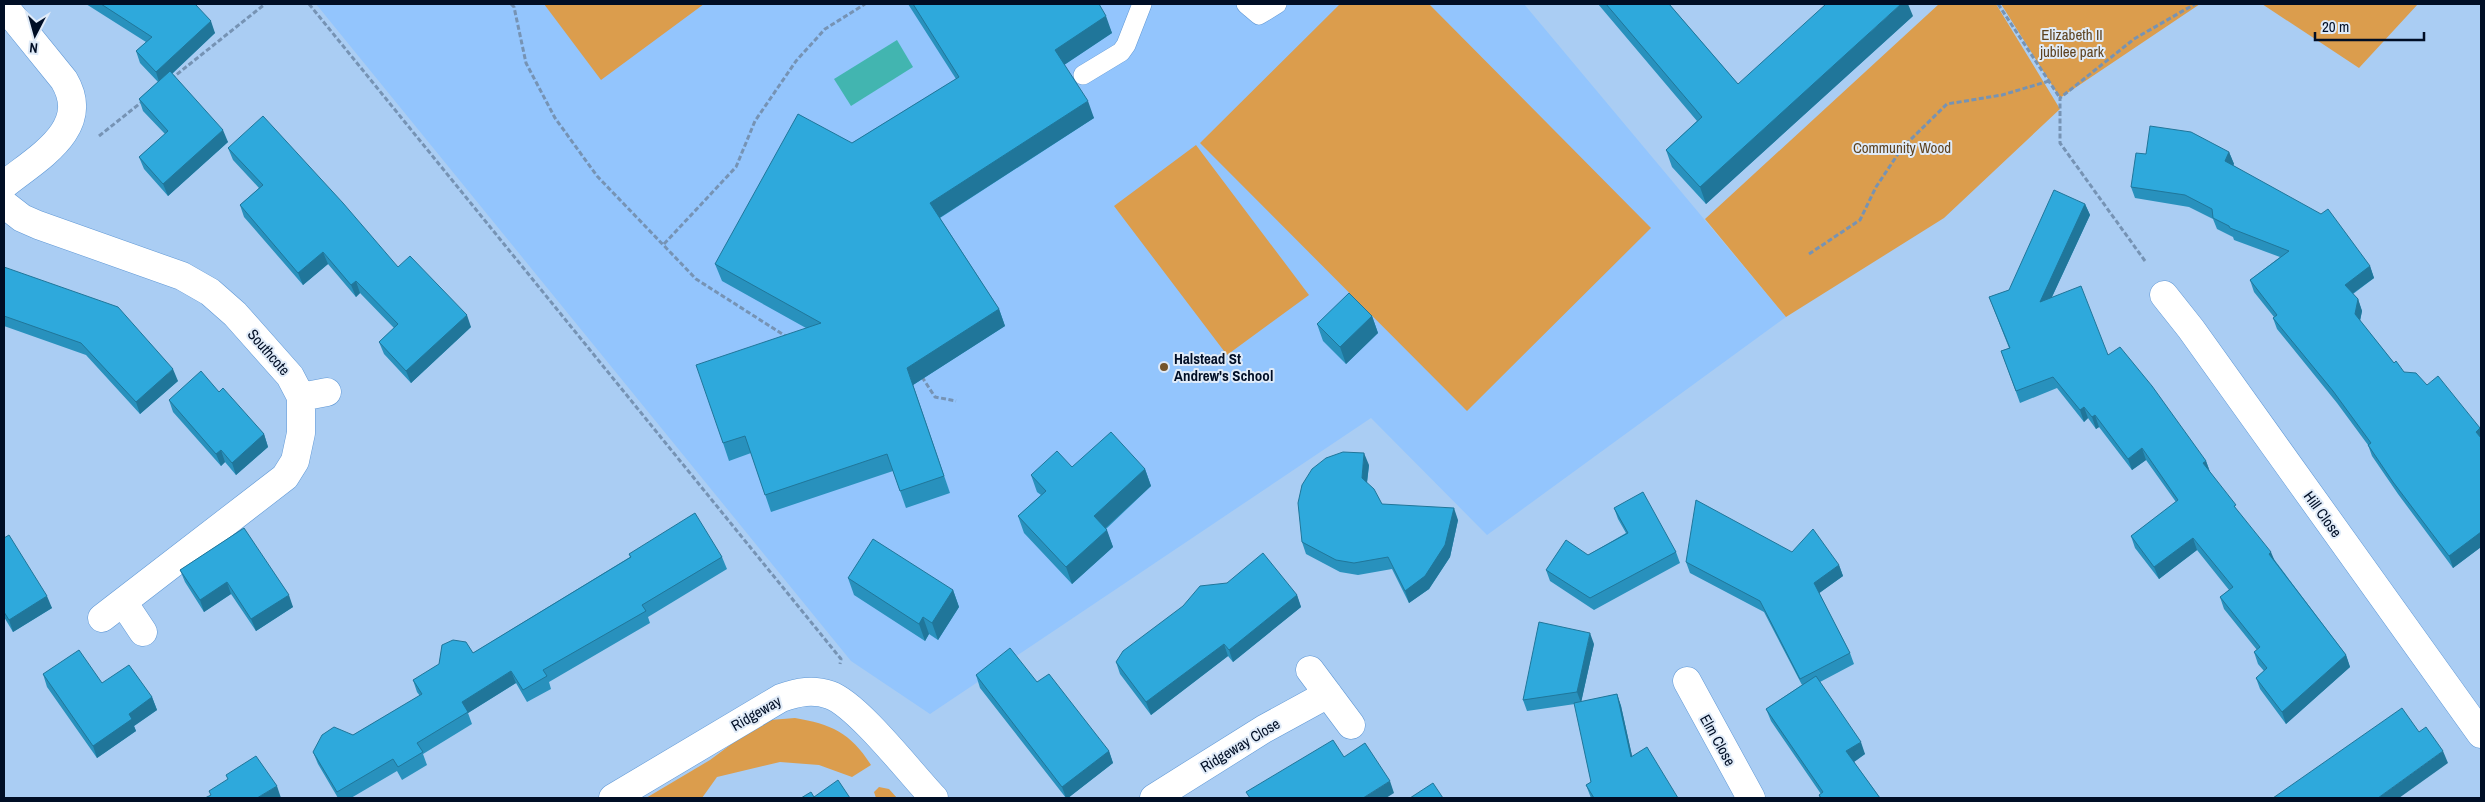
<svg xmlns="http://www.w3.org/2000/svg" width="2485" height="802" viewBox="0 0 2485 802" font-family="'Archivo Narrow',sans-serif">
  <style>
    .built { fill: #93c5fd }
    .green { fill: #db9d4d }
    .water { fill: #42b5b0 }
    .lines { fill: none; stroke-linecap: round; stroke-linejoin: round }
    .lane-casing { stroke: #6098d5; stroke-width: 20 }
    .street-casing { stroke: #6098d5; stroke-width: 29 }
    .path { stroke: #7693b4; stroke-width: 3; stroke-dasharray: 5 2.5; stroke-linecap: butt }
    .lane { stroke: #fff; stroke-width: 19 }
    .street { stroke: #fff; stroke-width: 28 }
    .wall { fill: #2891bd }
    .shaded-wall { fill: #20769a }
    .building { fill: #2ea9dc; stroke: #20769a }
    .poi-dot { fill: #75552b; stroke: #e0ebf8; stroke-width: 2 }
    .labels { text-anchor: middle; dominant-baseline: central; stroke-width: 4; stroke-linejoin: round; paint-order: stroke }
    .park-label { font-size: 15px; fill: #5d421f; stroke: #e0ebf8 }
    .street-label { font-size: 15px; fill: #000e25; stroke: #e0ebf8 }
    .poi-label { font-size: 15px; font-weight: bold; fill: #000e25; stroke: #e0ebf8; text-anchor: start }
  </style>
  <rect width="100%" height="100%" fill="#aacdf3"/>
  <!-- built -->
  <path class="built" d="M316,4h1208l262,313 -299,218 -116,-117 -441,296 -79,-53z"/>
  <!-- green -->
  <path class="green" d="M544,4h160l-103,76z
    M1340,4h89l222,224 -184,183 -267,-268z
    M1939,4h57l64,105 -116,109 -158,99 -81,-98z
    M2001,4h199l-140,94z
    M2262,4h156l-59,64z
    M1196,145l113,150 -82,60 -113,-149z
    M795,718c36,6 56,15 76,47l-19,12 -33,-12 -39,-3 -63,15 -15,21h-56l64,-38 39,-29 21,-11z
    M879,787l10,2 8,9h-21l-2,-6z"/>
  <!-- water -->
  <path class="water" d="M897,40l16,27 -62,39 -17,-27z"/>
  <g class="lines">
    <!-- lane casing -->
    <g class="lane-casing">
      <path id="lane" d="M1246,4l13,11 18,-11
        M1083,75l38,-23 5,-7 16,-41"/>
    </g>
    <!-- street casing -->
    <g class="street-casing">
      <path id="street" d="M4,6l60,74c29,49 -27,78 -60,105
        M4,204l18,14 16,7 144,51 28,16 25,22 55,62 11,21v36l-6,28 -10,16 -183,141
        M2164,295l27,34 290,405
        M301,397l26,-5
        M123,602l20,30
        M1310,670l41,55
        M1687,681l64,117
        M613,798l168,-100c17,-6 32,-9 49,-3 28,10 81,79 104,103
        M1154,798l110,-69 64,-35"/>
    </g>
    <!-- path -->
    <path class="path" d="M309,4l532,655 -1,5
      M511,4l3,3 12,56 29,55 42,58 99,103 91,58
      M1998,4l62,94
      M171,79l94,-75
      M99,136l44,-35
      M664,244l72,-77 19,-46 41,-60 29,-32 40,-25
      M1809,254l51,-34 16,-33 26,-39 45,-44 55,-9 47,-14
      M2145,261l-85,-118v-45l74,-59 61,-35
      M922,377l13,20 21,4"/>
    <!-- lane -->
    <use href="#lane" class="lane"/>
    <!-- street -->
    <use href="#street" class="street"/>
  </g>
  <!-- wall -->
  <path class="wall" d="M86,4h109l20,29 -43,41 56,68 -60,54 -24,-27 -5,-12 26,-23 -22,-23 -4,-12 19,-17 -18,-19 -4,-12 10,-9z
    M908,4h191l13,29 -48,32 30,53 -154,100 59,91 6,17 -92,59 37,108 -44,15 -13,-37 -122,41 -20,-59 -22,8 -6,-18 83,-115 -84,-47 -7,-17 137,-121 104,-64z
    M1598,4h71l69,80 175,-68 -207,188 -34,-37 -6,-17 31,-29z
    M228,148l170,119 73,60 -60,56 -27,-29 -5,-12 15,-14 -34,-35 -4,4 -28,-33 -25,21 -59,-68 -4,-12 19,-17 -26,-28z
    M2229,152l5,12 -1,1 137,101 4,12 -21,16 5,5 4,12 -2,10 34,42 10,9 23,13 53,43 1,4v115l-28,21 -55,-74 -26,-38 -4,-11 -31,-42 -60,-74 -4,-11 1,-1 -20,-25 -4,-12 30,-23 -46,-17 -1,-3 -16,-8 -4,-10 -24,-12 -54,-9 -4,-11 15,-33z
    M2085,204l5,11 -38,82 56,58 98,106 4,11 27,38 109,145 4,12 -64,57 -26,-35 -4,-11 8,-7 -6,-7 -4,-12 3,-2 -33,-41 -4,-12 9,-7 -32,-40 -38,29 -24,-31 -4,-12 45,-34 -30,-42 -14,10 -33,-43 -3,2 -8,-11 -4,4 -27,-34 -37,15 -19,-52 8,-3 -20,-51 20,-7z
    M4,267l174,114 -38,33 -54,-59 -82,-29z
    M1372,316l6,17 -32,31 -23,-23 -6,-17z
    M219,392l45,42 4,13 -32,28 -11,-13 -4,4 -48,-54 -4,-12z
    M1369,465l-2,18 15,21 76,16 -8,37 -21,32 -20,14 -17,-34 -34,6 -18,-3 -34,-18 -4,-12z
    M1072,467l73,2 6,17 -45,43 7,18 -41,37 -48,-51 -6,-17 23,-21 -4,-3 -6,-17z
    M1614,508l62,44 4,11 -86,47 -44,-29 -4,-11 42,-15 38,-22 -8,-14z
    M244,528l49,79 -37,24 -25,-37 -27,18 -19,-30 -5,-12z
    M4,538l48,70 -39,24 -9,-15z
    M1792,552l47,13 4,11 -24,17 31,60 4,11 -34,18 45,72 -11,8 26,36h-60l-1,-3 2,-1 -50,-73 -5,-12 36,-24 -38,-73 -74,-39 -4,-11z
    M629,554l93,3 5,12 -79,48 2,6 -101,59 2,7 -24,13 -11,-19 -48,30 4,11 -49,30 4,11 -25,15 -5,-9 -46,27h-13l-20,-34 -5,-12 40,-17 67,-39 -3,-4 -4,-12 60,-27 157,-96z
    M848,578l105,12 6,17 -21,33 -9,-6 -4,7 -71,-46z
    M1297,595l4,12 -68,55 -5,-6 -77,59 -31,-41 -4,-12z
    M1594,644l-13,58 36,-8 4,12 11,50 46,42h-87l-5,-13 5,-3 -16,-78 -48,7 -4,-11z
    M43,674l59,9 50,14 5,13 -23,16 2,5 -39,27 -50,-71z
    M976,675l61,7 72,69 4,12 -45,35h-2l-86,-110z"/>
  <!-- shaded-wall -->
  <path class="shaded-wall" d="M1901,4h7l5,12 -207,188 -6,-17z
    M1106,16l6,17 -51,34 -6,-17z
    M211,21l4,12 -55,52 -4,-13z
    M1088,101l6,17 -158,102 -6,-17z
    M223,130l5,12 -60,54 -5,-12z
    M2229,152l5,12 -5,8 -4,-11z
    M2085,204l5,11 -46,99 -4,-12z
    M323,252l5,12 -25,21 -5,-12z
    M2370,266l4,12 -25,18 -4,-11z
    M356,281l4,12 -4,4 -5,-12z
    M2358,299l4,12 -3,14 -4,-11z
    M999,309l6,17 -92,59 37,108 -43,-125z
    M467,315l4,12 -60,56 -5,-12z
    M1372,316l6,17 -32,31 -6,-17z
    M173,369l5,12 -38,33 -4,-12z
    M2084,407l4,11 -4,4 -4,-12z
    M2095,415l4,12 -3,2 -4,-12z
    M2480,428l1,4v10l-5,-10z
    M264,434l4,13 -32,28 -4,-12z
    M2142,448l4,12 -14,10 -4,-11z
    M221,450l4,12 -4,4 -5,-12z
    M1364,453l5,12 -3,25 -4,-12z
    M2206,461l4,11 -7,-9z
    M1145,469l6,17 -51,47 -6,-17z
    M1454,508l4,12 -8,37 -21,32 -20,14 -4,-12z
    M1107,530l6,17 -41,37 -6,-17z
    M2481,532v15l-28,21 -4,-12z
    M2193,538l4,12 -38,29 -5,-12z
    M2271,552l5,12 -7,-10z
    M1839,565l4,11 -25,18 -4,-11z
    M227,582l4,12 -27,18 -4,-12z
    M953,590l6,17 -21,33 -6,-17z
    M289,595l4,12 -37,24 -5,-12z
    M1297,595l4,12 -68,55 -4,-12z
    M47,596l5,12 -39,24 -4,-12z
    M923,617l6,17 -4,7 -6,-17z
    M1590,633l4,11 -13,59 -4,-11z
    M1224,644l4,12 -77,59 -5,-13z
    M2346,655l4,12 -64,57 -4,-12z
    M511,671l5,12 -48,30 -6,-11z
    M1617,694l4,12 14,63 -4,-12z
    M152,697l5,13 -23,16 2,5 -39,27 -4,-12 36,-32z
    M1861,742l4,12 -14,10 -5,-13z
    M1109,751l4,12 -45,35h-2l-4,-11z
    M2443,751l5,12 -49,35h-21z
    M1390,781l4,12 -8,5h-23z
    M277,786l4,12h-24z"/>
  <!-- building -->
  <path class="building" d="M101,4h94l16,17 -55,51 -20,-21 16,-14z
    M913,4h186l7,12 -51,34 33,51 -158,102 69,106 -92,59 37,108 -44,15 -13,-37 -122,41 -20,-59 -22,7 -27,-78 125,-42 -106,-59 83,-150 54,29 107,-66z
    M1606,4h63l69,80 88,-80h75l-201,183 -34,-37 36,-33z
    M170,71l53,59 -60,54 -24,-27 29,-26 -29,-32z
    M263,116l80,87 55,64 12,-11 57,59 -61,56 -27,-29 19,-18 -42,-43 -5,4 -28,-33 -25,21 -58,-68 23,-20 -35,-37z
    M2150,126l41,6 38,20 -4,9 96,53 7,-5 42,57 -25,19 13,14 -3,15 39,49 2,-2 8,11 12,1 11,12 11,-9 42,52 -4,4 5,6v94l-32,24 -56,-74 -25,-37 3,-2 -38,-52 -60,-73 4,-3 -27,-35 39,-29 -59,-23 -1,-2 -16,-8 -1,-9 -27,-14 -54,-8 5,-34 10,1z
    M2054,190l31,14 -45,98 41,-16 27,69 12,-8 32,39 54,75 -3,2 33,42 -2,1 37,46 -2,2 77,101 -64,57 -26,-34 11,-10 -13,-16 6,-5 -40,-50 13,-10 -40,-49 -39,29 -23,-31 47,-36 -36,-52 -14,11 -33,-44 -3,2 -8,-10 -4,3 -27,-33 -37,14 -15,-40 9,-3 -21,-51 20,-7z
    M4,267l114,40 55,62 -37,33 -55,-59 -77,-27z
    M1349,293l23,23 -32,31 -23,-23z
    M201,371l18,21 4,-4 41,46 -32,29 -11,-13 -5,4 -47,-54z
    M1111,432l34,37 -51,47 13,14 -41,37 -48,-51 28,-25 -15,-16 26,-24 15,16z
    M1343,452l21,1 -2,25 12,11 8,15 72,4 -9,37 -20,31 -20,15 -17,-34 -34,6 -18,-3 -34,-18 -4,-39 4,-18 10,-16 14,-11z
    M1643,492l33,60 -86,46 -44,-28 20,-30 22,15 40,-22 -14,-25z
    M1696,500l96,52 21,-23 26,36 -25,18 36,70 -50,26 -40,-78 -74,-39z
    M695,513l27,44 -80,48 4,6 -103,59 4,6 -24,14 -12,-19 -49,31 6,10 -51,31 6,9 -25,15 -5,-8 -56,33 -24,-40 9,-17 12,-8 19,8 69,-41 -9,-14 26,-16 3,-19 11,-5 13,2 7,11 158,-96 -2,-3z
    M244,528l45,67 -38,24 -24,-37 -27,18 -20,-30z
    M9,535l38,61 -38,24 -5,-8v-74z
    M873,539l80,51 -21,33 -9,-6 -4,7 -71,-46z
    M1263,553l34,42 -68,55 -5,-6 -78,58 -30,-40 7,-11 60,-45 17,-20 27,-3z
    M1539,622l51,11 -13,59 -54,8z
    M1010,648l27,34 12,-8 60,77 -47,36 -86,-112z
    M79,650l23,33 27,-18 23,32 -23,17 3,5 -39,27 -50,-72z
    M1816,676l45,66 -15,9 34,47h-59l-2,-3 4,-3 -57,-83z
    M1617,694l14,63 16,-10 31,51h-84l-8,-13 5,-3 -17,-79z
    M2402,708l17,24 7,-5 17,24 -65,47h-105z
    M1333,740l11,17 21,-14 25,38 -27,17h-113l-4,-6z
    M256,756l21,30 -20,12h-52l6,-3 -2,-4 19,-12 -2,-4z
    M838,780l12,18h-49l10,-6 3,5z
    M1433,783l10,15h-33z"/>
  <!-- markers -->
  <circle class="poi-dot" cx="1164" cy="367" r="5"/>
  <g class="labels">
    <!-- park labels -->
    <g class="park-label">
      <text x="2072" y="34">Elizabeth II<tspan x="2072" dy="17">jubilee park</tspan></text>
      <text x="1902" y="147">Community Wood</text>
    </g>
    <!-- street labels -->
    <g class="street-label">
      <text transform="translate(269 352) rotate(49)">Southcote</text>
      <text transform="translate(2323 514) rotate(54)">Hill Close</text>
      <text transform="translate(756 713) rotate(-30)">Ridgeway</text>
      <text transform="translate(1718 740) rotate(61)">Elm Close</text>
      <text transform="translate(1240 745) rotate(-31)">Ridgeway Close</text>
    </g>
    <!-- poi labels -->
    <g class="poi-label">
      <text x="1174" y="358">Halstead St<tspan x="1174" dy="17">Andrew's School</tspan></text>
    </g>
  </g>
  <!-- border -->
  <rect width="2485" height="802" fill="none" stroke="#000e25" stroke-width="10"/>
  <!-- north arrow -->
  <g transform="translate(35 35) rotate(186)" stroke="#e0ebf8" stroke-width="4" paint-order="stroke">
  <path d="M0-4L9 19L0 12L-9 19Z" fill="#000e25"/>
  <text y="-8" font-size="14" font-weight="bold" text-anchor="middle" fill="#000e25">N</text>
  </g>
  <!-- scale -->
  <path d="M2315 32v8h109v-8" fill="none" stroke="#000e25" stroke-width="2.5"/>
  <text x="2322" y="32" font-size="15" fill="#000e25" stroke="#e0ebf8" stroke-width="4" paint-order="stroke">20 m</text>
</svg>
